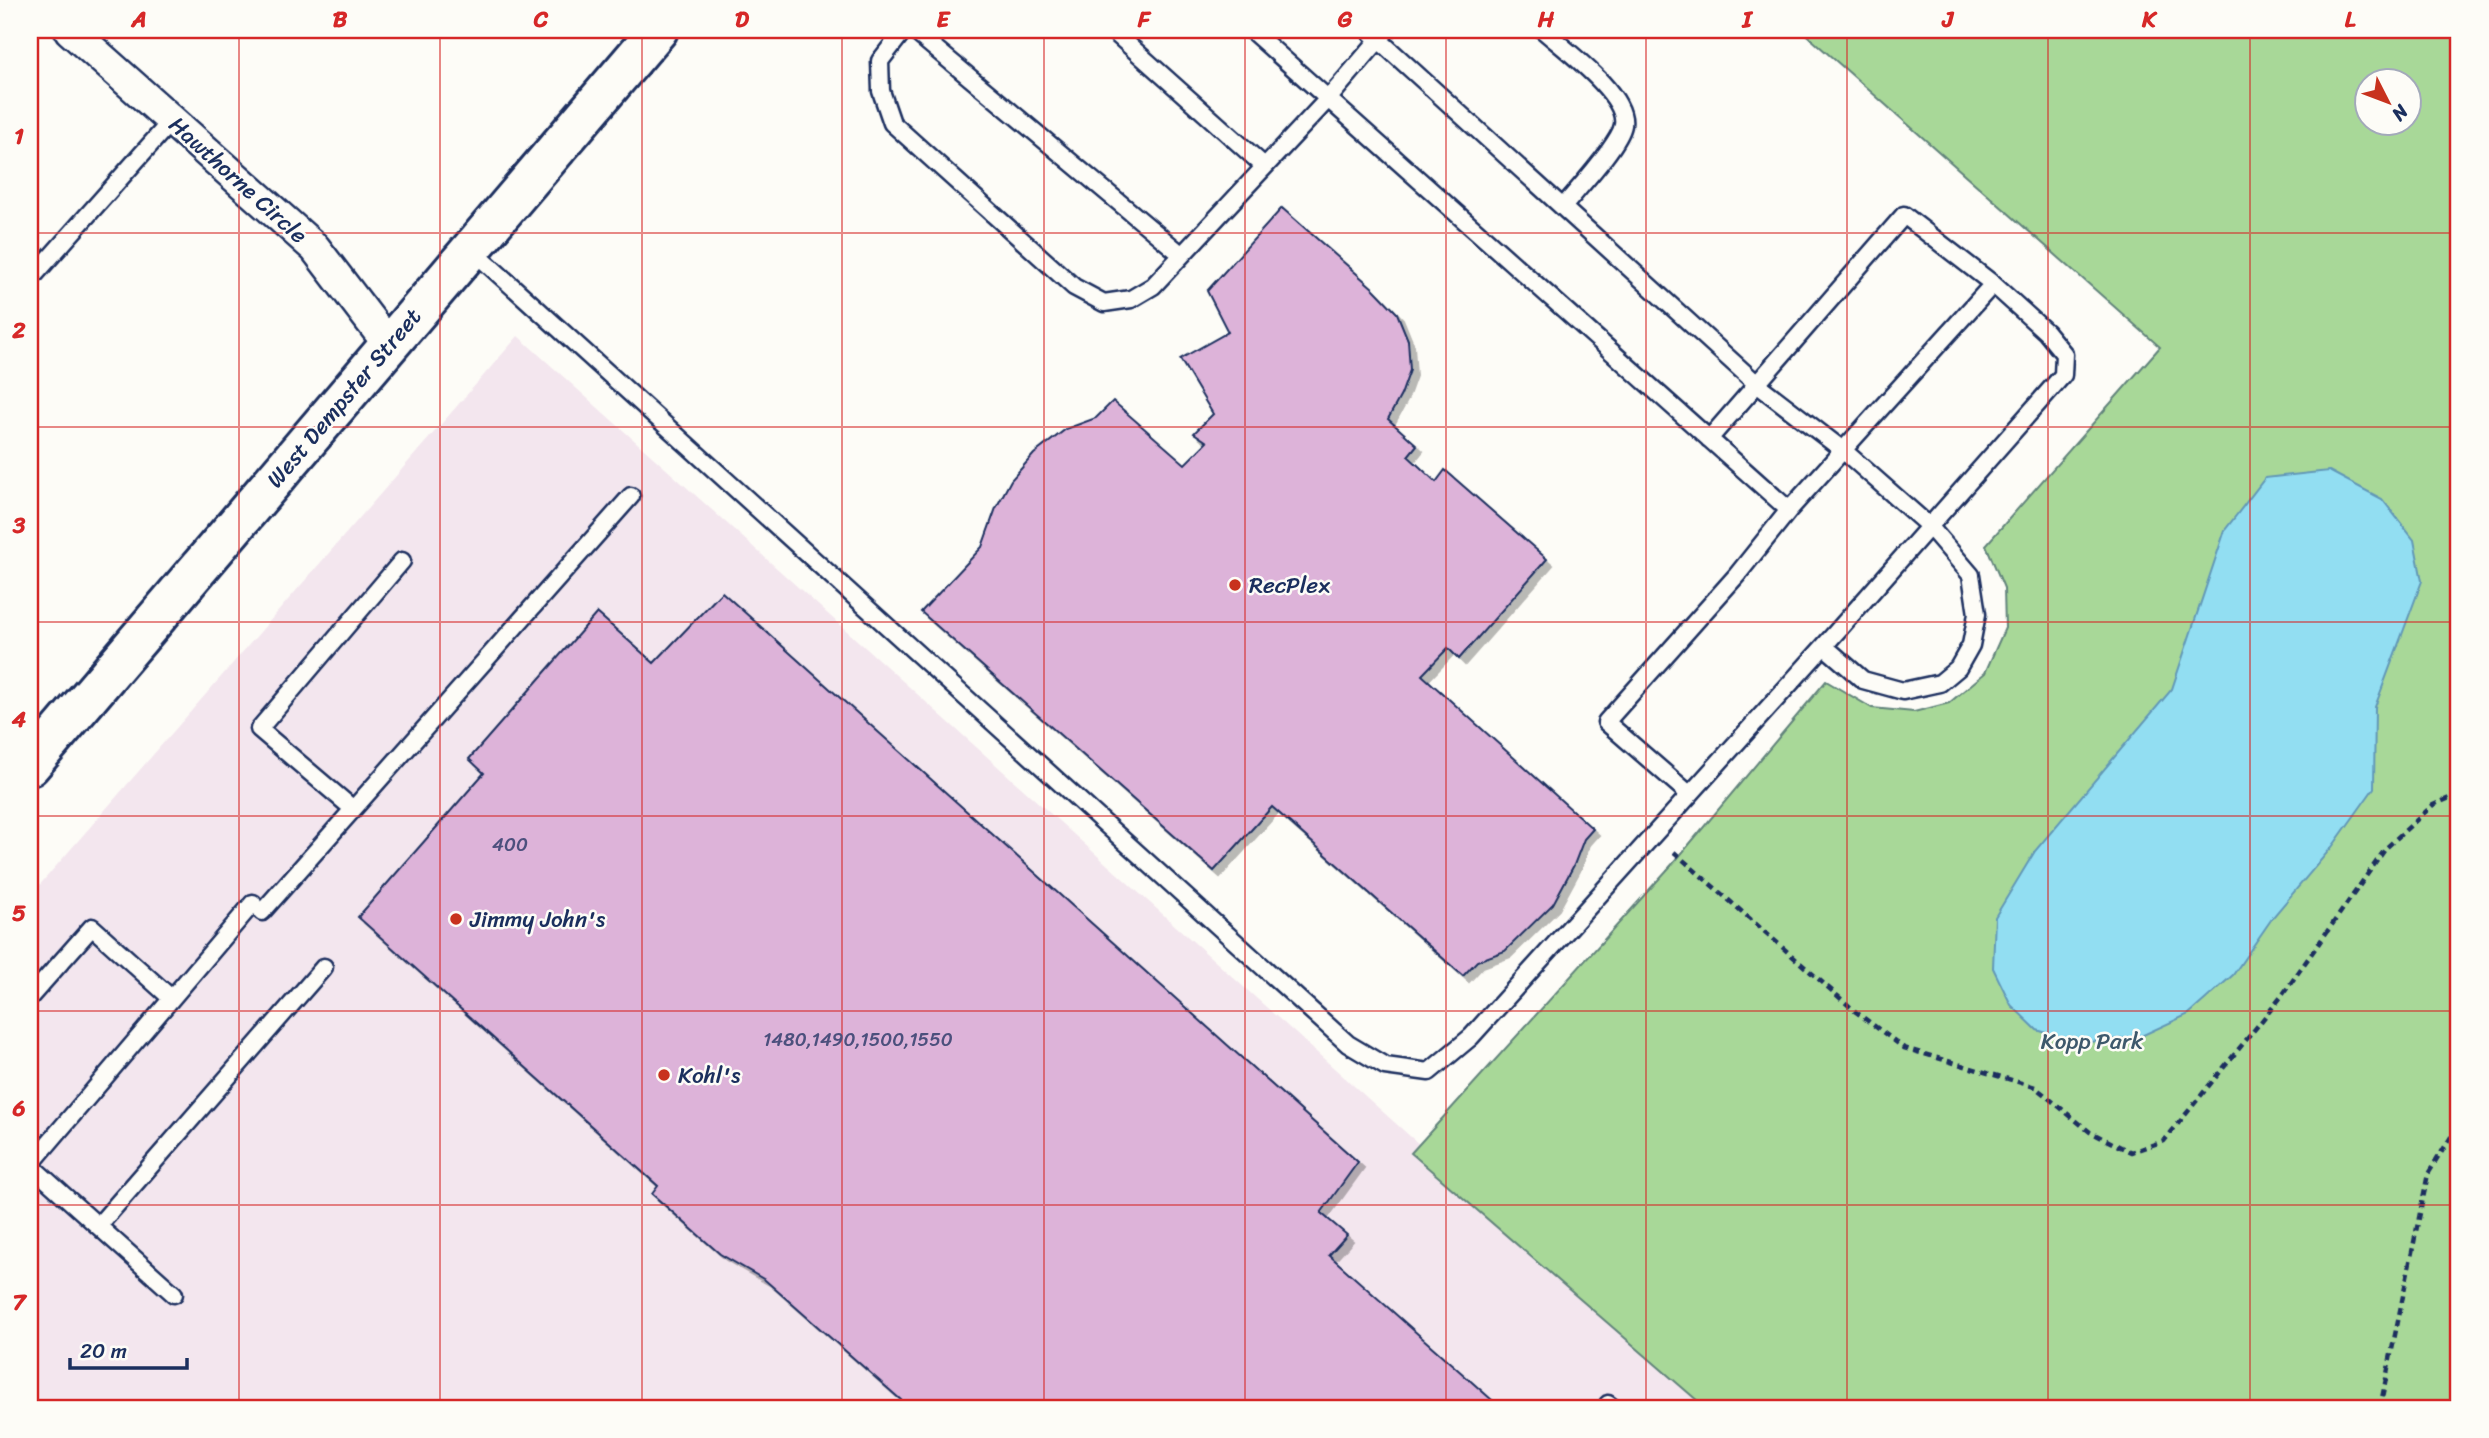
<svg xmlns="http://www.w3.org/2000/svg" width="2489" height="1438" viewBox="0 0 2489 1438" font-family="Sriracha,sans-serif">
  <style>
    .built { fill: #f3e6ee }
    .green { fill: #a8d898; stroke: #62847b; stroke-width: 2; fill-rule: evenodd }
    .water { fill: #92def2; stroke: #6298b7; stroke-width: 2 }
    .building { fill: #ddb3d9; stroke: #1b2f5e; stroke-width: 2; filter: url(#shadow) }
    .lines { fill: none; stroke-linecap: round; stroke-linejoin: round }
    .service-casing { stroke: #1b2f5e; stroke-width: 21 }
    .minor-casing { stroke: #1b2f5e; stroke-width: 35 }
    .secondary-casing { stroke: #1b2f5e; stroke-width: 44 }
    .path { stroke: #1b2f5e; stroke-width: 4.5; stroke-dasharray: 7 5; stroke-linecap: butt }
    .service { stroke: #fdfcf7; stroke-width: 16 }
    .minor { stroke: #fdfcf7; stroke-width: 30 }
    .secondary { stroke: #fdfcf7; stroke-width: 38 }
    .grid { fill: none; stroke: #d62828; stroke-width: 2; stroke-opacity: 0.55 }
    .poi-dot { fill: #c8321e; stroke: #fdfcf7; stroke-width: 2.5 }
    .labels { text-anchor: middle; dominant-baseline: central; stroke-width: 5; stroke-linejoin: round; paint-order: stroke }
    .number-label { font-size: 19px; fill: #4c507d }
    .street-label { font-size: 23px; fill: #1b2f5e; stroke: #fdfcf7 }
    .poi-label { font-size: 23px; fill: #1b2f5e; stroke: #fdfcf7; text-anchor: start }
    .park-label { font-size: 23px; fill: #3e596c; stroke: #fdfcf7 }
    .neatline { fill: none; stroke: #d62828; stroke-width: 2.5 }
    .grid-label { font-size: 23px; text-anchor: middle; font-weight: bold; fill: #d62828 }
  </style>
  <defs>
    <filter id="shadow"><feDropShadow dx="6" dy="6" stdDeviation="0" flood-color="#0004"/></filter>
  </defs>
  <rect width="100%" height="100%" fill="#fdfcf7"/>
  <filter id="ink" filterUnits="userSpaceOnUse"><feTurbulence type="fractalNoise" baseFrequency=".0143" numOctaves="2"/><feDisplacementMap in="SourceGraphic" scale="14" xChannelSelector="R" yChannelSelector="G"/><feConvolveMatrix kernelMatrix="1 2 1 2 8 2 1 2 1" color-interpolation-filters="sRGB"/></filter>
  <g filter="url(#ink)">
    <!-- built -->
    <path class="built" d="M518,336l1195,1072h-1683v-512z"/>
    <!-- green -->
    <path class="green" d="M1801,30h658v1378h-753l-295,-255 266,-294 149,-178 46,27 42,4 35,-9 36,-30 20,-45 -1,-40 -18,-43 174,-198zM2366,80h42v42h-42z"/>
    <!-- water -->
    <path class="water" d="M2329,471l53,28 32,41 8,41 -47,126 -1,81 -42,59 -59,70 -40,58 -44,39 -50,23 -60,6 -42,-13 -26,-25 -18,-37 2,-51 40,-66 137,-162 53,-159 40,-52z"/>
    <!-- building -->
    <path class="building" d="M1282,208l92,81 23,24 11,27 2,30 -9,25 -13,24 29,26 -9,11 28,26 9,-12 102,89 -88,100 -11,-11 -26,27 171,154 -9,10 -10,26 -21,39 -48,47 -28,10 -14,15 -191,-169 -58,64 -293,-259 61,-65 14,-39 15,-28 23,-26 32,-25 30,-11 17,-17 72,63 22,-22 -13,-9 19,-19 -33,-55 48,-27 -21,-41z
      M722,592l636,570 -37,51 26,22 -18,20 172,153h-591l-145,-128 -45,-26 -68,-60 6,-8 -300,-269 126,-144 -15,-14 128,-146 57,50z"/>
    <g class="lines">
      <!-- service casing -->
      <g class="service-casing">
        <path id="service" d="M904,30l-24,31 1,30 11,32 182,164 30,16 27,-4 22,-13 175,-187 59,-69
          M913,30l269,225
          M1112,30l152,136
          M1251,30l538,480
          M1368,30l390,355 86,66 85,75 42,49 6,39 -6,31 -13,23 -18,15 -37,8 -40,-11 -39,-34
          M1543,30c21,19 85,65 80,95 -3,19 -47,66 -60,82
          M471,249l877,795 37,22 44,6 42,-35 353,-391 239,-271 1,-21 -18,-22 -53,-48 -204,226 -52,65 -131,147 83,72
          M30,280l142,-160
          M1709,439l195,-224 89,69
          M352,808l-93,-79 143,-168
          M262,912l369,-416
          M30,997l62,-70 79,71
          M30,1165l223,-262
          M30,1165l144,129
          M98,1226l226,-259
          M1608,1404l5,4"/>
      </g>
      <!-- minor casing -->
      <g class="minor-casing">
        <path id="minor" d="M70,30l245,218 74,97"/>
      </g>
      <!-- secondary casing -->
      <g class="secondary-casing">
        <path id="secondary" d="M30,766l628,-736"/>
      </g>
      <!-- path -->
      <path class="path" d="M1674,852l182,160 48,36 131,39 55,45 41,20 33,-11 117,-144 105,-149 47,-43 26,-11
        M2380,1408l48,-234 31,-50"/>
      <!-- service -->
      <use href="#service" class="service"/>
      <!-- minor -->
      <use href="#minor" class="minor"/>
      <!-- secondary -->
      <use href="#secondary" class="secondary"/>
    </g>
  </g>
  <!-- grid -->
  <path class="grid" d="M239,30v1378M440,30v1378M642,30v1378M842,30v1378M1044,30v1378M1245,30v1378M1446,30v1378M1646,30v1378M1847,30v1378M2048,30v1378M2250,30v1378M30,233h2429M30,427h2429M30,622h2429M30,816h2429M30,1011h2429M30,1205h2429"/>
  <!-- markers -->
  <g class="poi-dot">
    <circle cx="1235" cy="585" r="7"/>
    <circle cx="456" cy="919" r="7"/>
    <circle cx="664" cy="1075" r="7"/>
  </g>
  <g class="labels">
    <!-- number labels -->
    <g class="number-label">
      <text x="510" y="844">400</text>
      <text x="858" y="1039">1480,1490,1500,1550</text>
    </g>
    <!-- street labels -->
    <g class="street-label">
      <text transform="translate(238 180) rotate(42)">Hawthorne Circle</text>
      <text transform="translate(344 398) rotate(-50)">West Dempster Street</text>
    </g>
    <!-- poi labels -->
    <g class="poi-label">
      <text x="1249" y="585">RecPlex</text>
      <text x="470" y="919">Jimmy John's</text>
      <text x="678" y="1075">Kohl's</text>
    </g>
    <!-- park labels -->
    <g class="park-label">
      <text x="2092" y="1041">Kopp Park</text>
    </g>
  </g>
  <!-- margin -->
  <rect width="2489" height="1438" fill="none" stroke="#fdfcf7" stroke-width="77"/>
  <!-- north arrow -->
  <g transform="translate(2388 102) rotate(132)"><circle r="33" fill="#fdfcf7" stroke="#a3aaba" stroke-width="2"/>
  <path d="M0-5L12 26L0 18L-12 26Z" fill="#c8321e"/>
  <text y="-10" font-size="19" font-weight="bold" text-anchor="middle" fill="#1b2f5e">N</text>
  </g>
  <!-- scale -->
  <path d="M70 1358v10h117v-10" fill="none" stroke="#1b2f5e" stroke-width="3.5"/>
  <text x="80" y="1358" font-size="21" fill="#1b2f5e" stroke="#fdfcf7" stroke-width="5" paint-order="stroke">20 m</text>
  <rect x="38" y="38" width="2412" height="1362" class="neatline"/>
  <g class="grid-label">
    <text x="139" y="27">A</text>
    <text x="340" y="27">B</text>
    <text x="541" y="27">C</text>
    <text x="742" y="27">D</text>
    <text x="943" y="27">E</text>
    <text x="1144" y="27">F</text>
    <text x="1345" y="27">G</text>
    <text x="1546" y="27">H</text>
    <text x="1747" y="27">I</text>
    <text x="1948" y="27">J</text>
    <text x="2149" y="27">K</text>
    <text x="2350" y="27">L</text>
    <text x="19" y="144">1</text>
    <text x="19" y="338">2</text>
    <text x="19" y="533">3</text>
    <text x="19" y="727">4</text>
    <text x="19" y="921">5</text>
    <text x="19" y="1116">6</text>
    <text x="19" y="1310">7</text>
  </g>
</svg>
